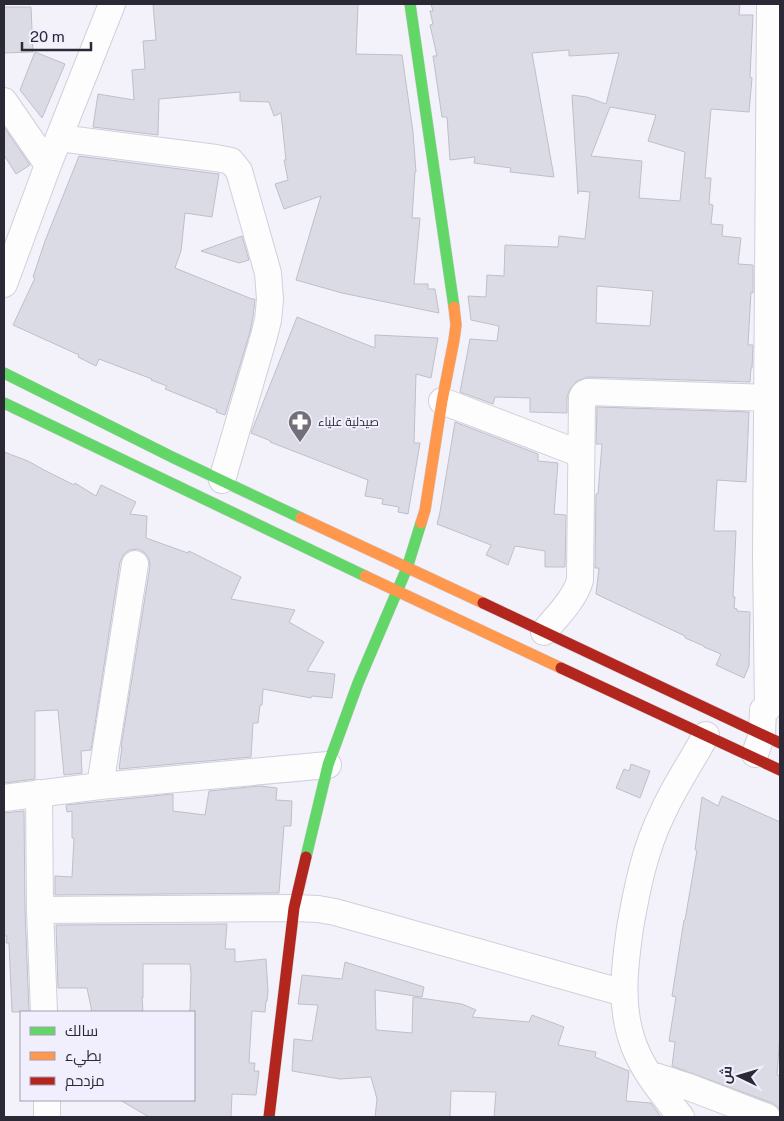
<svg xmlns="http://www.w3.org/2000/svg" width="784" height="1121" viewBox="0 0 784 1121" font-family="'Public Sans',Cairo,sans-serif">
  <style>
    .building { fill: #dbdbe6; stroke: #bfbfca; fill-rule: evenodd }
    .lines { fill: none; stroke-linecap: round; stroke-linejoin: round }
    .street-casing { stroke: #d1cfda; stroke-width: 28 }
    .fast-casing { stroke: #d1cfda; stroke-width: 12 }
    .slow-casing { stroke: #d1cfda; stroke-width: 12 }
    .jam-casing { stroke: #d1cfda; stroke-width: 12 }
    .street { stroke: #fdfdfe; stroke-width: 26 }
    .fast { stroke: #63d668; stroke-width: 11 }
    .slow { stroke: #ff974d; stroke-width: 11 }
    .jam { stroke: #b3261e; stroke-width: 11 }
    .labels { text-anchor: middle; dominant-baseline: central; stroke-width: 4; stroke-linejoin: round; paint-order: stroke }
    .poi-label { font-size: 12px; fill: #2c2937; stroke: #f1eefd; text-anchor: start }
  </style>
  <rect width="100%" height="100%" fill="#f3f2fa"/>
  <!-- building -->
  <path class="building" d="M153,4h205l-2,50 46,1 11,77 3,40h-1l-3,46h8l-6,66h14v5h7l4,24 -97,-20 -46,-13 25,-84 -37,13 -9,-25 13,-4 -4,-20h2l-5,-47 -7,3 -5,-14 -29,-1v-9l-81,7 -1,36 -65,-8 5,-33 36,6 -2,-30 13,-1 -2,-28 13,-1z
    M431,4h309l-1,11h14l-3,62 2,1 -3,34 -38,-3 -6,69h6l-2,26 4,1 -2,19 12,1 -1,11 19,2 -3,26 15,1v28l-2,-1 -3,53h5l-1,23h-1l-1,14 -162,-5 -11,4 -7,8 -3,8v16l-37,-1v-14l-35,-1 -2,7 -33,-12 10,-53 27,2 2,-15 -28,-6 -3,-24 18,1 1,-22 17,1 1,-31 53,2 1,-11 26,3 5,-47 -12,-1v3l-6,-99 15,2 19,7 13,-51 -50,3v-6l-37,3 22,124 -44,-5 1,-4 -37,-5 1,-6 -25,3 -3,-43h-5l-9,-61h4l-7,-31 3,-1 -3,-13h3zM610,107l46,8 -8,26 37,11 -5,49 -41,-3 3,-37 -51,-5zM597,286l56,5 -3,35 -54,-3z
    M4,7h27l2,45 -29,1z
    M35,52l30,12 -23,54 -22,-28z
    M4,127l26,38 -14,9 -12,-19z
    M79,156l140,18 -7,43 -27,-4 -4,38 -6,17 77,31h3l-2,18 -3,15 -25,83 -9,-3 1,-2 -52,-21 2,-3 -16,-6 1,-1 -53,-20 -3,7 -18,-9 1,-2 -66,-30 22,-47 -2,-1 12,-36z
    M242,236l7,24 -10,3 -38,-12z
    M297,317l78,31v-13l63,3 -7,40 -15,-4 -2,69h6l-12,71 -10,-2 1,-5 -17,-3 1,-5 -18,-3 3,-16 -98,-38 1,-1 -20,-8z
    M597,407l152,5 -3,70 -29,-2 -3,51h22l-3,66h2l-1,11 3,1v2l13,1 -1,54 -5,12 -28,-13 5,-11 -17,-7v-1l-19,-8v-2l-89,-42 3,-26h-4l1,-74h2l4,-50h-6z
    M455,422l83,32v7l20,2 -4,51 12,1 -1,52h-20v-16l-30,-5 -7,19 -22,-10 5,-10 -54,-21 3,-12z
    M4,452l24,9 16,9 30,15 1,-2 21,13 5,-11 35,17 -6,12 17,2 -1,22 42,15 1,-2 52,26 -10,22 64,11 -6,12 35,20 -17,29 28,3 -3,24 -20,-2 -1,2 -48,-9 -1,16h-2l-2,18h-5l-2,34 -132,12 3,-22h-1l29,-181 -1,-7 -4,-6 -7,-4 -8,1 -6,4 -4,8 -29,188 -10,1 1,22 -18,2 -6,-65 -23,1v68l-31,4z
    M631,764l19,7 -10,27 -24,-10 8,-19 5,2z
    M260,786l17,2 -1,12 16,1 -1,25h-7l-5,67 -224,2v-19l17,1 2,-39h-2v-27l-5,1 -1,-7 107,-11v17l32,4 4,-24z
    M722,796l58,26v211l-3,42 3,1v35l-2,-4 -6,-4 -100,-37 3,-24 -6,-1 7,-44 -4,-1 12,-76h1l12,-70h-2l7,-53 16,9z
    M24,811l1,99 4,102h-17l-3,-69h-3l1,-7h-3v-123z
    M227,924l-2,25h10v13l31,-3 2,32 -1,10h-1l-1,11 -13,-1 -3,52h6l-1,8h5l-3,24 -24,-1 -1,23h-82l-29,-17h74v-88h-4l1,-39 -1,-9h-47v34h-1l1,14h-51l-5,-24h-29l-2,-63z
    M345,962l79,25 -2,10 -47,-7 1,40 36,3 1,-36 49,7 14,6 -4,7 57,5 3,-7 32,12 -6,18 38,7 -1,5 34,14 -3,30 25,2 10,14h-167l2,-25 -45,-1 -1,26h-75l2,-18 -6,-22 -31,2 -48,-8 2,-32 18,2 6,-36 -20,-1 4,-29 40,4z"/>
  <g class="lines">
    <!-- street casing -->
    <g class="street-casing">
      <path id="street" d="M4,101l44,64
        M59,138l157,20 15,3 8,10 29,102 2,26 -2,21 -4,16 -42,144
        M4,284l44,-119 64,-161
        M442,401l139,53
        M544,632c12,-15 31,-33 36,-52l2,-183 2,-3 4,-2 180,6
        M755,754l7,-20 1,-24 5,-2 -2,-152 4,-552
        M100,786l35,-222
        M39,793l1,117
        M4,798l96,-12 228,-21
        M44,1012l-4,-102 254,-2 24,1 17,3 289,81
        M649,1074l37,12 81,31
        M47,1100v17
        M681,1117c-19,-24 -41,-49 -50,-80 -11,-35 -6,-73 -1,-109 7,-40 15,-80 33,-116 12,-27 29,-51 43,-77"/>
    </g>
    <!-- fast casing -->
    <g class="fast-casing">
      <path id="fast" d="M410,4l44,303
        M4,373l170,85 127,60
        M4,403l361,173
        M306,857l22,-92 30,-82 49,-115 14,-45"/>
    </g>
    <!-- slow casing -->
    <g class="slow-casing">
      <path id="slow" d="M301,518l182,85
        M421,523l4,-13 17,-109 12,-61 2,-15 -2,-18
        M365,576l196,92"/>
    </g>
    <!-- jam casing -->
    <g class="jam-casing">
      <path id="jam" d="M483,603l297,140
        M561,668l219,102
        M269,1117l25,-209 12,-51"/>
    </g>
    <!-- street -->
    <use href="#street" class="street"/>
    <!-- fast -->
    <use href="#fast" class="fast"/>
    <!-- slow -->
    <use href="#slow" class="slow"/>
    <!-- jam -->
    <use href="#jam" class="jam"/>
  </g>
  <!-- icons -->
  <defs>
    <g id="pharmacy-pin" transform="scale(1.25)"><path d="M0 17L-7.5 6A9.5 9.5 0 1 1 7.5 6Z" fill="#726f7b" stroke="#f1eefd"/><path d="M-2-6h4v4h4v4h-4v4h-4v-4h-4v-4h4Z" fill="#fff"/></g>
  </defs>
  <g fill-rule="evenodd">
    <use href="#pharmacy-pin" x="300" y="422"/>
  </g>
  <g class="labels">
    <!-- poi labels -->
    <g class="poi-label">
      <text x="318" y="422">صيدلية علياء</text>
    </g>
  </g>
  <!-- border -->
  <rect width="784" height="1121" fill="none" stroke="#2c2937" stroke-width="10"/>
  <!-- legend -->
  <rect x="20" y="1011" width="175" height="90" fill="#f1eefd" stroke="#a29fae"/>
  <rect x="30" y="1027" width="25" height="8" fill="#63d668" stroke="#a29fae"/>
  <text x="65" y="1036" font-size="15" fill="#2c2937">سالك</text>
  <rect x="30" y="1052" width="25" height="8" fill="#ff974d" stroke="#a29fae"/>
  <text x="65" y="1061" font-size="15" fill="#2c2937">بطيء</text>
  <rect x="30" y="1077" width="25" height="8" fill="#b3261e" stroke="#a29fae"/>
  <text x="65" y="1086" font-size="15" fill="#2c2937">مزدحم</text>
  <!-- north arrow -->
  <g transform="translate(739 1076) rotate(275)" stroke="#f1eefd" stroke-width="4" paint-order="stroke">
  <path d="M0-4L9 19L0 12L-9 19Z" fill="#2c2937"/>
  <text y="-8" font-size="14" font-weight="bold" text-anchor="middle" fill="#2c2937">ش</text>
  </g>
  <!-- scale -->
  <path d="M22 42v8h69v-8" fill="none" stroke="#2c2937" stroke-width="2.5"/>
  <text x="30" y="42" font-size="15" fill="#2c2937" stroke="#f1eefd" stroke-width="4" paint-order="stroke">20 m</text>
</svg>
